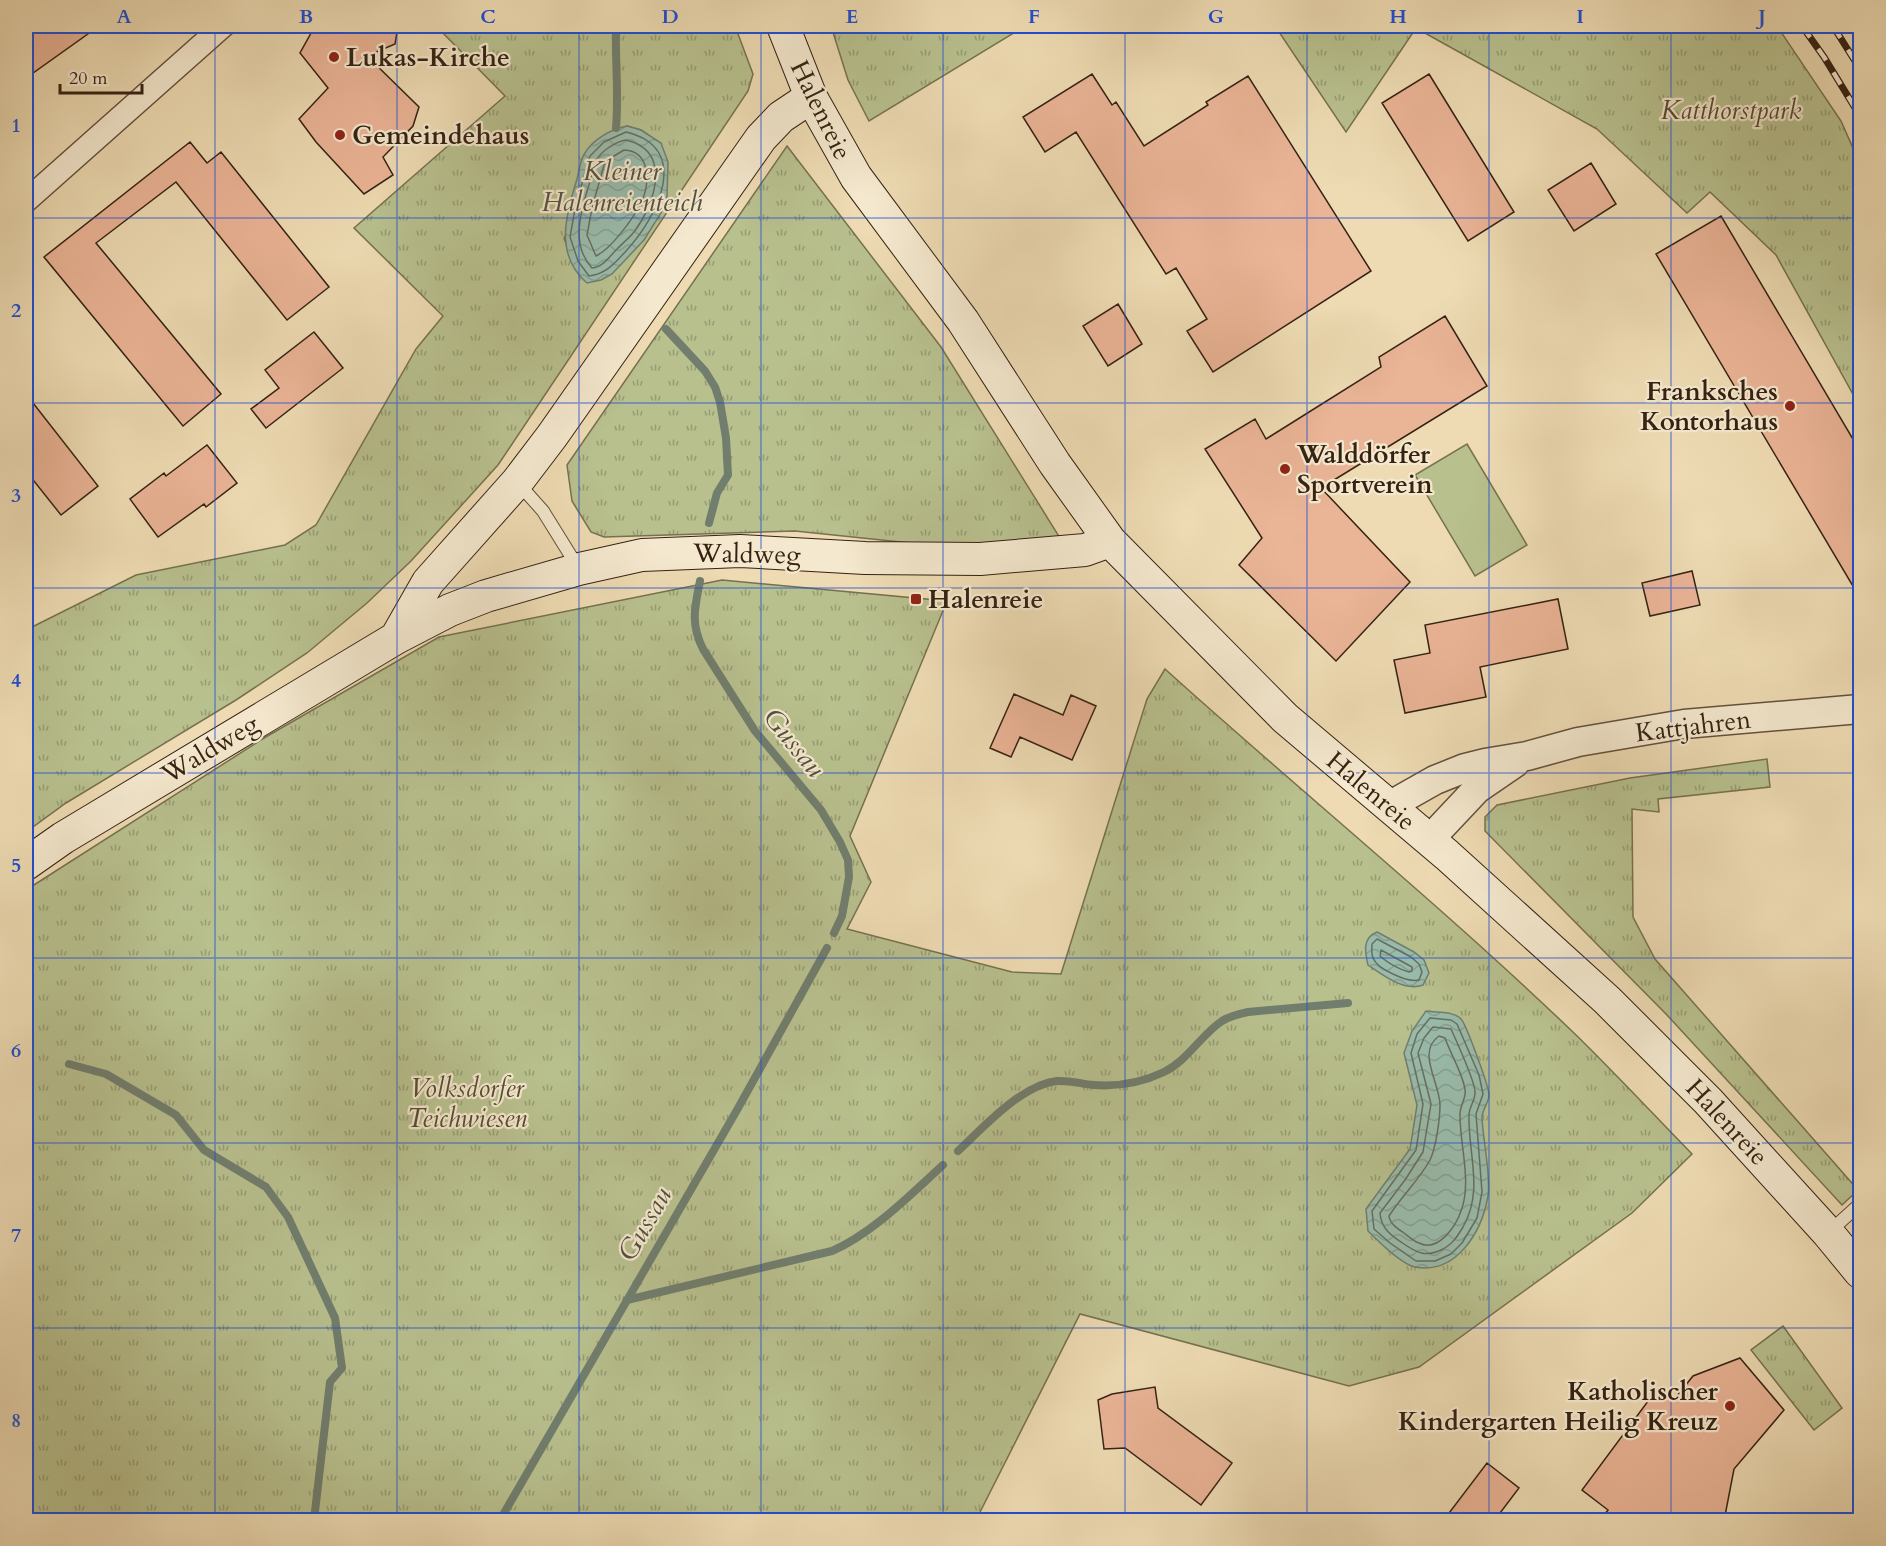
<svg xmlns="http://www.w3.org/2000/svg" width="1886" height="1546" viewBox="0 0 1886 1546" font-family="Cardo,serif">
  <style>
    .grass { fill: url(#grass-tufts); stroke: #767150; stroke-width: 1.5; fill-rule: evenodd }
    .pitch { fill: #b8c08e; stroke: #767150; stroke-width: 1.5 }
    .water { fill: url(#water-waves); stroke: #717e6e; stroke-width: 1.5 }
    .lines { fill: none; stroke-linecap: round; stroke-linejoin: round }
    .shore { stroke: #676e5f; stroke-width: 1.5 }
    .stream { stroke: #717e6e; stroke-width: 8 }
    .building { fill: #eab496; stroke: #352213; stroke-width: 1.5 }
    .service-casing { stroke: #63503b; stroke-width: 14 }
    .minor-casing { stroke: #63503b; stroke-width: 25 }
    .tertiary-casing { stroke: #63503b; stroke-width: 31 }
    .secondary-casing { stroke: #352213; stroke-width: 34 }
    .service { stroke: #f4e8ce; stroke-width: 12 }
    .minor { stroke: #f4e8ce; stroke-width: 22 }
    .tertiary { stroke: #f4e8ce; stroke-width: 28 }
    .secondary { stroke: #f4e8ce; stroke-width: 32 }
    .rail-casing { stroke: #352213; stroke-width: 7 }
    .rail { stroke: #f4e8ce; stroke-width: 4.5; stroke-dasharray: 14; stroke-linecap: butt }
    .grid { fill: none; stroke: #1d4ed8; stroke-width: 1.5; stroke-opacity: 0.55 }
    .poi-dot { fill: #8f2418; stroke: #f4e8ce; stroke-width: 2 }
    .labels { text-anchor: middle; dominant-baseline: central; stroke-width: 4.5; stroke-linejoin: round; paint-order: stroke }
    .poi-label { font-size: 26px; font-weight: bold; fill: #352213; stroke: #f4e8ce; text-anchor: start }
    .street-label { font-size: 26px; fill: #352213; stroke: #f4e8ce }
    .park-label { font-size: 26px; font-style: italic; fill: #564a32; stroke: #f4e8ce }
    .water-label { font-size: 27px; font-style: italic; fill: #535041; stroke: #f4e8ce }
    .neatline { fill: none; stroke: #1d4ed8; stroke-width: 2 }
    .grid-label { font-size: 20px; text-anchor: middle; font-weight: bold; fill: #1d4ed8 }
  </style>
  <defs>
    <pattern id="grass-tufts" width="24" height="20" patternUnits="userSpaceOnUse" patternTransform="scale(1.5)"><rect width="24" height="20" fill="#b8c08e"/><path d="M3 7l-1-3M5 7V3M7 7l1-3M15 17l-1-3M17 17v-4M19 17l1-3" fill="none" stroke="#969c73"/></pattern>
    <pattern id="water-waves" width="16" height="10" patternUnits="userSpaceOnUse" patternTransform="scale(1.5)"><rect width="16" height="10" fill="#99bbab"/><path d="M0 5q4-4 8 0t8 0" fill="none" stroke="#84a092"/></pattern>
  </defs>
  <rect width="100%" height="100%" fill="#eedbb3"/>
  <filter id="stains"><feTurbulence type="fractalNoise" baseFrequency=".00333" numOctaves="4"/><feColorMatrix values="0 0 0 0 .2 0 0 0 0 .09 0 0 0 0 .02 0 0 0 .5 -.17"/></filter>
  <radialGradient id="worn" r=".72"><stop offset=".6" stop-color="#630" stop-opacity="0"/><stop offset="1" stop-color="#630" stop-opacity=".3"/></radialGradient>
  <!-- grass -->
  <path class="grass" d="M436,26h299l18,48 -5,17 -250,374 -87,96 -44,42 -60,50 -71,47 -170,103 -40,29v-202l110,-55 149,-30 31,-20 100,-176 27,-33 -89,-88 151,-132zM627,126l14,4 20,14 -88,119 -9,-25z
    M831,26h194l-156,95 -21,-41z
    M1275,26h502l64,95 19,43v243l-84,-152 -66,-63 -23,21 -90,-84 -181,-101 -70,104z
    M787,146l154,201 119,191 -111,9 -154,-16 -191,6 -13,-5 -19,-31 -5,-36z
    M722,580l225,21 -97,235 21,46 -24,47 165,43 49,2 86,-275 18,-30c135,122 278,238 410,365 40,39 78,80 117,120l-60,59 -213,154 -70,19 -269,-72 -104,206h-950v-630l238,-152 175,-101z
    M1767,759l3,28 -112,12 1,13 -27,-3 1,108 22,42 203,231 -16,15 -175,-190 -182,-184v-14l12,-12 133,-27z
    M1783,1326l59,82 -28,22 -63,-80z"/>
  <!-- pitch -->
  <path class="pitch" d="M1467,444l60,101 -52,31 -60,-101z"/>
  <!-- water -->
  <path class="water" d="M627,126l14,4 20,13 7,19 -1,35 -6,16 -17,27 -32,34 -11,6 -14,3c-33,-28 -21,-69 -10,-104 2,-8 3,-19 8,-26 8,-14 27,-24 42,-27z
    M1377,932l37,20 10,8 5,13 -6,12c-19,7 -40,-10 -55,-20 -3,-13 -6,-27 9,-33z
    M1426,1011c11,2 28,0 35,8 5,5 29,70 28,77 -1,8 -7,14 -7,22 1,23 9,56 6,78 -6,35 -31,79 -73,71 -12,-2 -38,-27 -47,-36l-2,-22 44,-60 7,-44 -13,-52 8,-22z"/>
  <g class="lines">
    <!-- shore -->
    <path class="shore" d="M626,132c67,16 31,86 0,119 -11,12 -20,23 -37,25l-11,-15 -8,-24 6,-33 14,-48 14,-14z
      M626,140c47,11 29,64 8,92 -5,6 -11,11 -17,17 -7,7 -14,18 -25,19 -21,-23 -12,-53 -4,-80 3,-8 4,-19 8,-27 5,-10 19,-19 30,-21z
      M624,150c27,1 26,34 17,53 -8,16 -30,46 -45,53l-9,-21 5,-27 12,-43 10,-9z
      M1377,939l34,18 8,7 3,8 -3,8c-11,3 -42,-11 -46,-22 -2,-5 -1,-10 -1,-14z
      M1381,950l31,17v4l-3,1c-11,-3 -21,-9 -29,-16z
      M1430,1018l21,2 6,4 22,51 4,19 -7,20 6,78 -5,26 -15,25 -11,11 -16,7h-19l-26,-18 -16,-14 -2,-18 44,-61 7,-46 -12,-51 6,-19z
      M1433,1027l18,2c5,11 25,55 24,64 0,8 -6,14 -6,22 -1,40 15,75 -6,112 -6,10 -11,18 -22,23 -15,7 -24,3 -37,-6 -12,-8 -23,-15 -24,-31l25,-33 18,-28 8,-48 -13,-51 6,-15z
      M1439,1036l6,2c6,17 17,34 20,51 2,9 -6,17 -5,27 0,30 12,66 1,95 -5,15 -23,42 -42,32 -6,-2 -11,-7 -15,-10 -6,-4 -14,-9 -15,-17 12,-19 30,-36 41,-56 6,-12 10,-42 10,-55 0,-22 -24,-53 -1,-69z"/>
    <!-- stream -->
    <path class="stream" d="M616,26c-1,34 3,68 0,102
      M666,329l39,42 10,16 5,15 6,36 2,37 -11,18 -8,30
      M700,581c-5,26 -10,42 3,68l52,82 66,79 19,32 8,18 1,17 -7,39 -8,17
      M69,1064l37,10 70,41 28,35 62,37 22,30 47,101 7,50 -12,14 -16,138
      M958,1151c26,-24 63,-66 99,-70 12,-1 25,3 36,4 26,2 48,-2 71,-13 24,-12 37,-37 58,-51 8,-5 17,-7 26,-9l100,-9
      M627,1300l205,-49c41,-18 78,-56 111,-86
      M500,1520l237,-410 90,-162"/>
  </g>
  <!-- building -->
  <path class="building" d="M26,26h73l-73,52z
    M315,26h83l-3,18 -28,12 52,51 -6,19 -30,31 10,18 -29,19 -48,-52 -17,-23 29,-31 -28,-35z
    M1092,74l20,31 4,-3 28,44 64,-41 -2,-3 42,-26 123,195 -158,101 -26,-41 20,-12 -31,-51 -10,6 -90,-142 -31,20 -22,-35z
    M1429,74l85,138 -46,29 -86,-138z
    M190,142l17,21 14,-11 108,135 -42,33 -111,-138 -80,61 125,151 -38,32 -139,-169z
    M1591,163l25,41 -42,27 -26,-41z
    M1721,216l139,235v147l-204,-344z
    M1118,304l24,40 -34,22 -25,-40z
    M1445,316l42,70 -166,102 89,94 -74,79 -97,-96 23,-27 -57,-89 50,-30 11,20 115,-72 -2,-10z
    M314,332l29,36 -77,60 -15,-19 28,-21 -14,-18z
    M26,394l72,92 -37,29 -35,-44z
    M207,445l30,38 -31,24 -2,-3 -46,33 -28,-38 34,-26 2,3z
    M1692,571l8,34 -50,11 -8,-33z
    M1558,599l10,50 -88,18 6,30 -81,16 -11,-53 36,-7 -5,-28z
    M1014,694l49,21 8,-20 25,11 -24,54 -52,-23 -9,20 -21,-9z
    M1740,1358l44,52 -50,59 -10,52h-125l9,-11 -26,-20 75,-101 16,12 20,-25z
    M1155,1387l3,21 74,55 -31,42 -76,-57 -21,1 -6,-49 14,-6z
    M1487,1463l32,25 -25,33h-51z"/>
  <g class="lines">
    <!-- service casing -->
    <g class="service-casing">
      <path id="service" d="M518,483l25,28 36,58
        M1829,1232l31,-28"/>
    </g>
    <!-- minor casing -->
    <g class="minor-casing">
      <path id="minor" d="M26,201l197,-175"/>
    </g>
    <!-- tertiary casing -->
    <g class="tertiary-casing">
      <path id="tertiary" d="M1389,806l46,-26 30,-12 20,-5 42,-7 51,-14 106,-18 176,-15
        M1429,840l48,-51 38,-26"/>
    </g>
    <!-- secondary casing -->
    <g class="secondary-casing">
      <path id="secondary" d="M783,26l28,71 45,80 107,144 92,143 55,77 175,177 162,137 160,145 101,101 120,132 32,39
        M396,638l32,-56 89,-100 35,-46 209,-298 20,-21 30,-20
        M26,864l37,-26 333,-200 54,-28 36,-14 93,-27 63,-14 98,-4 125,7 115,1 105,-9 25,-9"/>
    </g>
    <!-- service -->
    <use href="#service" class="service"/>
    <!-- minor -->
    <use href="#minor" class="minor"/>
    <!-- tertiary -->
    <use href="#tertiary" class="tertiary"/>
    <!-- secondary -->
    <use href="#secondary" class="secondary"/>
    <!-- rail casing -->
    <g class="rail-casing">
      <path id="rail" d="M1802,26l22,31 36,59
        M1833,26l27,43"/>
    </g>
    <!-- rail -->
    <use href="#rail" class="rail"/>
  </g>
  <!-- grid -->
  <path class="grid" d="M215,26v1494M397,26v1494M579,26v1494M761,26v1494M943,26v1494M1125,26v1494M1307,26v1494M1489,26v1494M1671,26v1494M26,218h1834M26,403h1834M26,588h1834M26,773h1834M26,958h1834M26,1143h1834M26,1328h1834"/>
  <!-- markers -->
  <g class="poi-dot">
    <circle cx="334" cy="57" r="6"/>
    <circle cx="340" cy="135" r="6"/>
    <circle cx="1790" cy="406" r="6"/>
    <circle cx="1285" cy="469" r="6"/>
    <rect x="910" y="593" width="12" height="12" rx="3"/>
    <circle cx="1730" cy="1406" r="6"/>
  </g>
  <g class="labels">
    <!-- poi labels -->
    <g class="poi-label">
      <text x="346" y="57">Lukas-Kirche</text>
      <text x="352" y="135">Gemeindehaus</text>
      <text x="1778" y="391" text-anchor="end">Franksches<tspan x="1778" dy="30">Kontorhaus</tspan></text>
      <text x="1297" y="454">Walddörfer<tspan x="1297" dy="30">Sportverein</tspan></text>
      <text x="928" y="599">Halenreie</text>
      <text x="1718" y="1391" text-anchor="end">Katholischer<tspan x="1718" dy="30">Kindergarten Heilig Kreuz</tspan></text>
    </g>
    <!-- street labels -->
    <g class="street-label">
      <text transform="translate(821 110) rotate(64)">Halenreie</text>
      <text transform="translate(747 554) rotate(1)">Waldweg</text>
      <text transform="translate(1693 726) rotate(-7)">Kattjahren</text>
      <text transform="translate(210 749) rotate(-31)">Waldweg</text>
      <text transform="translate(1371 791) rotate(40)">Halenreie</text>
      <text transform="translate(1727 1122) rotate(47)">Halenreie</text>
    </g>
    <!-- park labels -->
    <g class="park-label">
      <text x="1731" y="110">Katthorstpark</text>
      <text x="467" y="1088">Volksdorfer<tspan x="467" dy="30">Teichwiesen</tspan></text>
    </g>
    <!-- water labels -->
    <g class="water-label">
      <text x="622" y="171">Kleiner<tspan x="622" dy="31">Halenreienteich</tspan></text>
      <text transform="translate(794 743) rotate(51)">Gussau</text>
      <text transform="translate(645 1224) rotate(-60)">Gussau</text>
    </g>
  </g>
  <!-- margin -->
  <rect width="1886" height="1546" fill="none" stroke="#eedbb3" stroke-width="66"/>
  <!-- scale -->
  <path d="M60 84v9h82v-9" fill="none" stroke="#352213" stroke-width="3"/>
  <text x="69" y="84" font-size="18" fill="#352213" stroke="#f4e8ce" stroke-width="4.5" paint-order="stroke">20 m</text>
  <rect x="33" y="33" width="1820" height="1480" class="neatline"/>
  <g class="grid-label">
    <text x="124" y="23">A</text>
    <text x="306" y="23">B</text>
    <text x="488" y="23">C</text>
    <text x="670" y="23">D</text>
    <text x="852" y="23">E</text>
    <text x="1034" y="23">F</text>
    <text x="1216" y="23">G</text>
    <text x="1398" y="23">H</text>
    <text x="1580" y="23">I</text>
    <text x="1762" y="23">J</text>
    <text x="16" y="132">1</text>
    <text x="16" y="317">2</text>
    <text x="16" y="502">3</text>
    <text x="16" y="687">4</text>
    <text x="16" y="872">5</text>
    <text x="16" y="1057">6</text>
    <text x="16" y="1242">7</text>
    <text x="16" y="1427">8</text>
  </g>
  <rect width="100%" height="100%" filter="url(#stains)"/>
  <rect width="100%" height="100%" fill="url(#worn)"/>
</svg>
